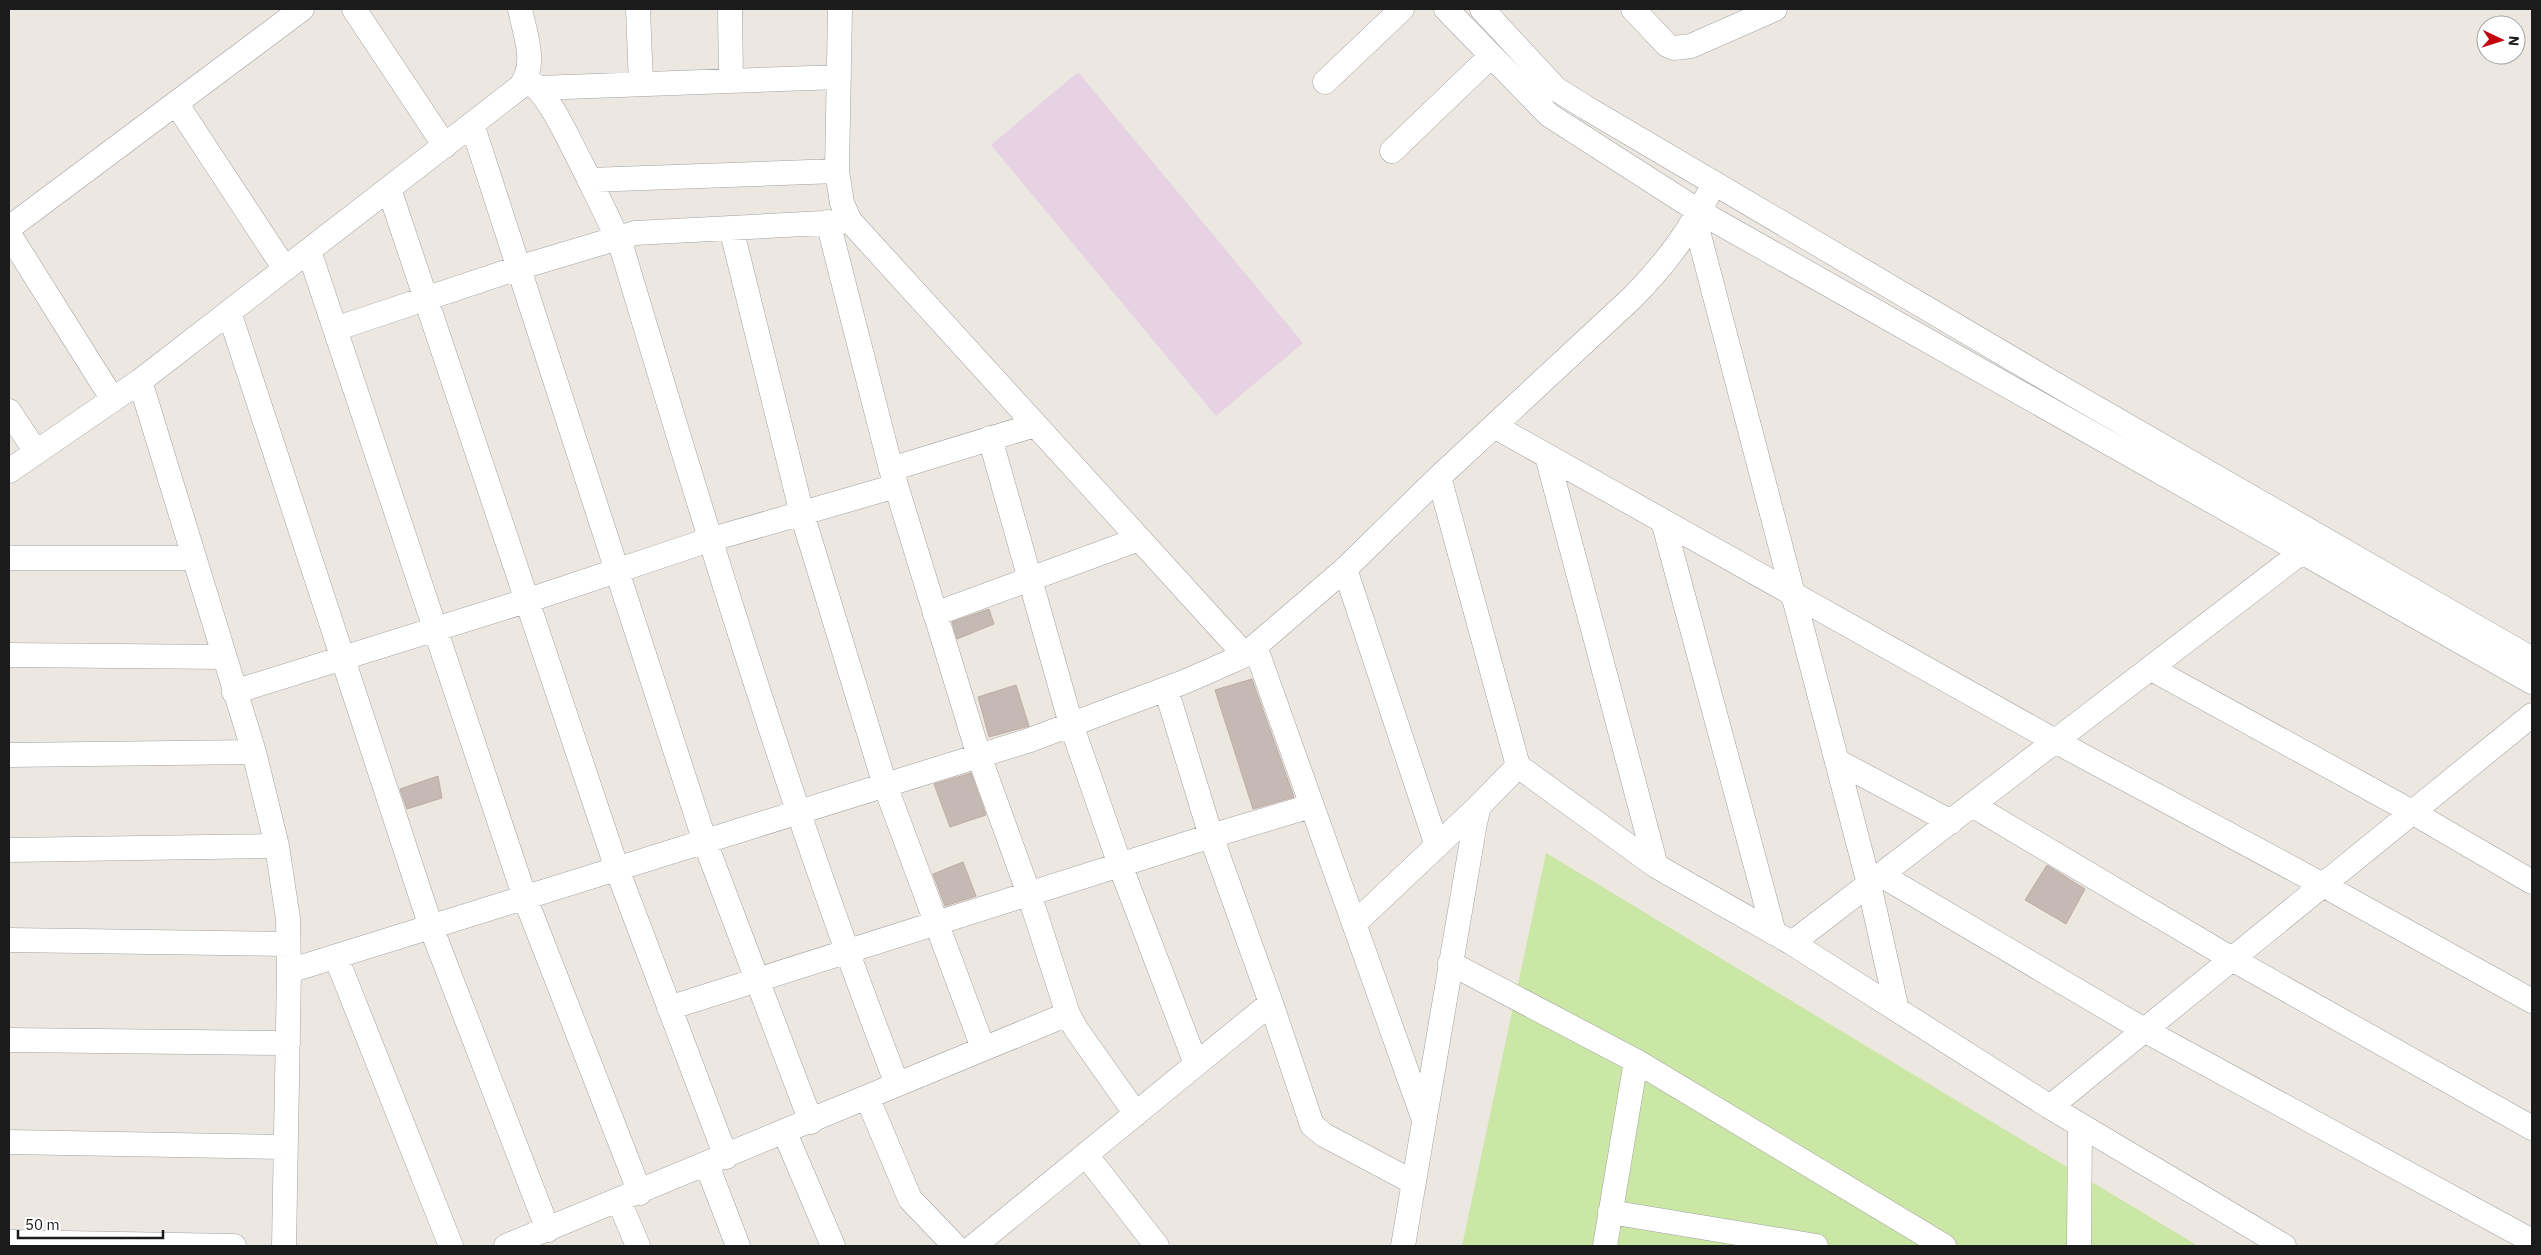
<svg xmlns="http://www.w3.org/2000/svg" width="2541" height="1255" viewBox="0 0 2541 1255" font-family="'IBM Plex Sans',sans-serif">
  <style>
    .industrial { fill: #e6d2e3 }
    .grass { fill: #cae7a5 }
    .building { fill: #c4b9b4; stroke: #beada3 }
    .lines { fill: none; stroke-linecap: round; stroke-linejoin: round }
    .minor-casing { stroke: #a2a2a2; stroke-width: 25 }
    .minor { stroke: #fff; stroke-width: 24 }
  </style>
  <rect width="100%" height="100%" fill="#ece7e0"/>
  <!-- industrial -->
  <path class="industrial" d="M1078,72l225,271 -87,73 -225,-271z"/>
  <!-- grass -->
  <path class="grass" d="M1546,853l652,393h-736z"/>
  <!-- building -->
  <path class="building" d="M989,609l5,15 -37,15 -5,-17z
    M1252,679l42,118 -41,12 -38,-119z
    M1016,685l13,41 -40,11 -11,-40z
    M971,773l15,42 -36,12 -16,-43z
    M438,776l4,22 -35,11 -7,-20z
    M963,862l13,34 -31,10 -12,-32z
    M2047,865l38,24 -19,35 -41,-24z"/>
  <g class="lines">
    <!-- minor casing -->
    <g class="minor-casing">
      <path id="minor" d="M354,9l91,137
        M638,9l3,75
        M730,9l1,72
        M840,9l-3,162 5,32 8,18 395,434
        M1446,9l103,106 151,97 832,470
        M1482,9l74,80 29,18 482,284 465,268
        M1633,9l34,36 7,3 17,-2 84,-37
        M527,78c26,23 39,57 55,87 14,29 29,57 41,87 84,280 168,559 274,832
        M1325,82l77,-73
        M538,88l301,-11
        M176,103l109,166
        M472,124l233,718 106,280
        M1392,151l99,-95
        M589,180l248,-9
        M389,189l228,680 109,288
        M1695,220l174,664 28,126
        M828,222l63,247 88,287 50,138 39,120 8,15 60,85
        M9,228l293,-219
        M731,228l71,286 83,271 98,263
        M9,234l104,166
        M309,251l216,647 115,295
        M229,312l202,615 117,303
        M335,329l183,-61 117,-35 207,-11
        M140,381l114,371 23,94 11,73 1,52 -5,275
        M9,411l27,41
        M1494,426l561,315 268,144 209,116
        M990,438l81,286 49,141 76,199
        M1547,456l109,410
        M891,469l144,-44
        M9,471l131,-90 380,-294c18,-23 5,-52 0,-78
        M1439,477l79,289
        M1663,521l111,412
        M9,558h185
        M1345,569l92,277
        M935,614l204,-75
        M1255,646l168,471
        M9,655l215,2
        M2150,668l262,144 120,70
        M1166,689l45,147 60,167 41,122 12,10 89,47
        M234,692l295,-92 180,-60 187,-54
        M9,755l245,-3
        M1837,761l114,61
        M1972,805l260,154 300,169
        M9,850l268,-4
        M1881,875l263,155 388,211
        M1354,924l125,-118
        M9,940l279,4
        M1792,943l511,-392
        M336,957l115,289
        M1450,963l186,98 308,185
        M289,971l741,-231 154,-58 48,-21 13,-6 100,-86 94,-92 194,-180c35,-36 59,-69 81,-114
        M669,1008l542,-172 100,-30
        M9,1040l279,3
        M867,1097l43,102 45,47
        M2050,1107l482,-392
        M785,1133l48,113
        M9,1142l276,5
        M1086,1155l71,91
        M707,1165l31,81
        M619,1201l19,45
        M1610,1212l206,34
        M9,1242l225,4
        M506,1246l562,-232
        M974,1246l297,-243
        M1403,1246l72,-423 4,-17 39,-40 138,100 136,77 258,164 234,139
        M1605,1246l31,-185
        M2079,1246l1,-121"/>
    </g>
    <!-- minor -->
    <use href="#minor" class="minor"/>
  </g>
  <!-- border -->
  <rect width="2541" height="1255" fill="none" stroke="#1b1b1b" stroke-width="20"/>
  <!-- north arrow -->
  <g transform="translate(2501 40) rotate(94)"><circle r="24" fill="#ffffff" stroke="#a4a4a4"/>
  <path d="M0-4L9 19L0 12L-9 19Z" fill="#c3020e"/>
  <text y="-8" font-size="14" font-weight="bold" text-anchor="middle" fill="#1b1b1b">N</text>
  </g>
  <!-- scale -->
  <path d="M18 1230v8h145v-8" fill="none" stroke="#1b1b1b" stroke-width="2.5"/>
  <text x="25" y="1230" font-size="15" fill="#1b1b1b" stroke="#ffffff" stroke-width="4" paint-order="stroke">50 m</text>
</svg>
